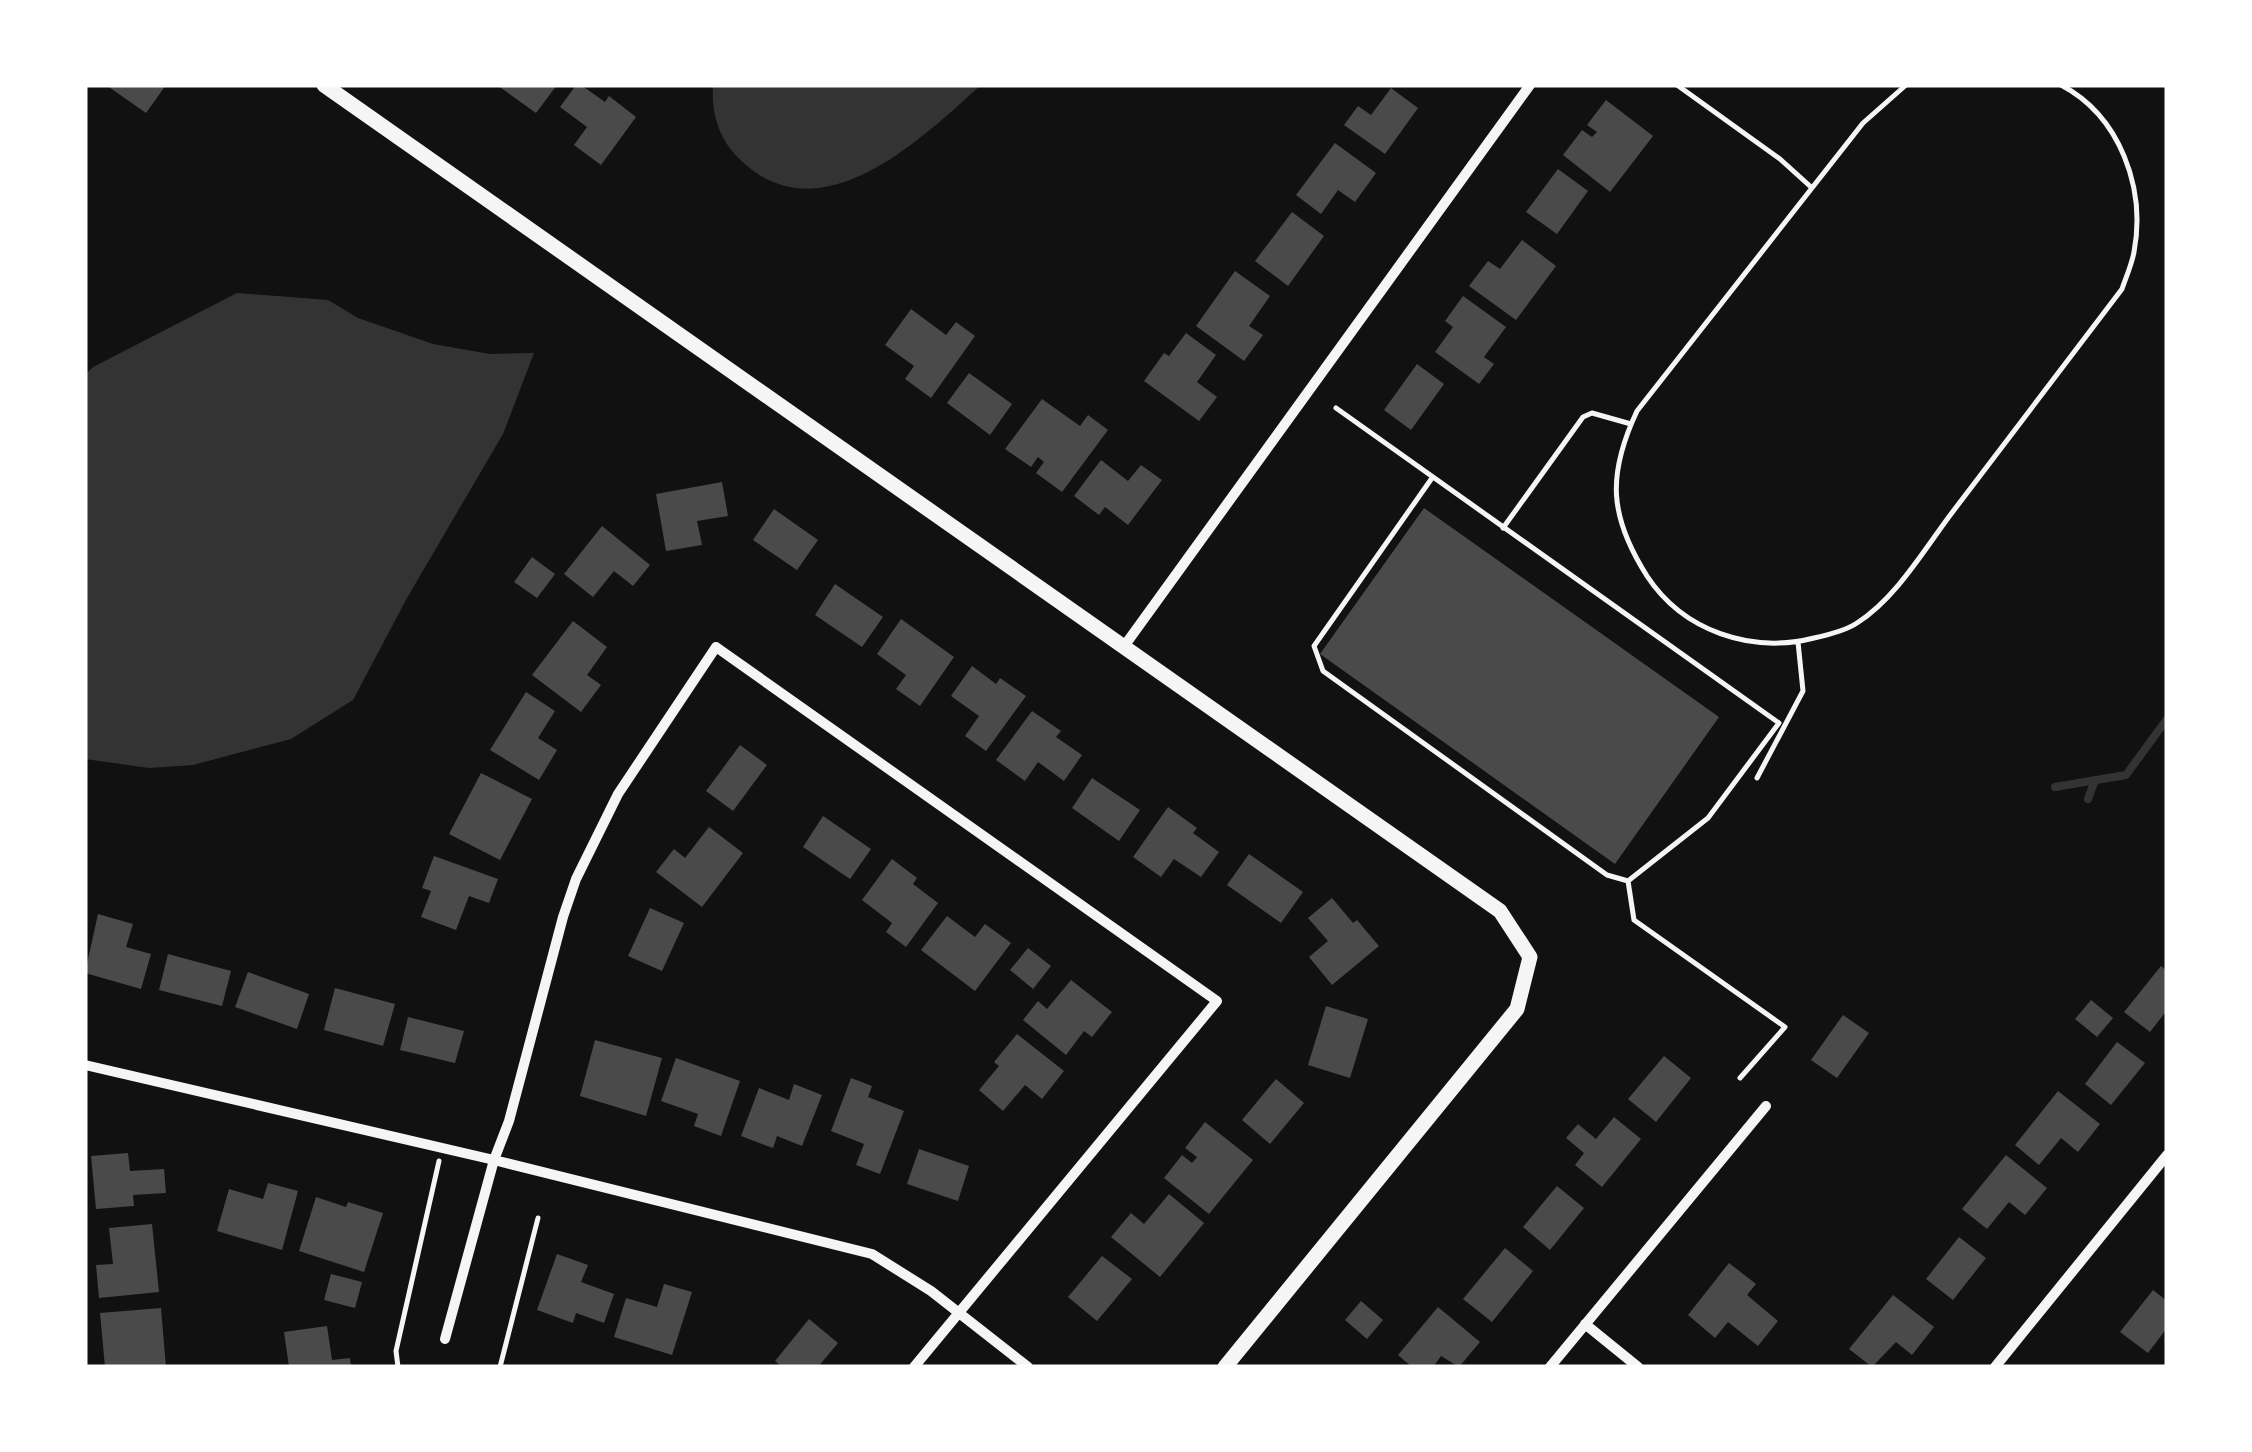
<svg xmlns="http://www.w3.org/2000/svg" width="2252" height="1452" viewBox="0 0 2252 1452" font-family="'Work Sans',sans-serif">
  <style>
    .water { fill: #333 }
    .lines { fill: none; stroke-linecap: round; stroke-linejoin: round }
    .stream { stroke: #333; stroke-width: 8 }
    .building { fill: #4a4a4a }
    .path { stroke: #f5f5f5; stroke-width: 5 }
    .minor { stroke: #f5f5f5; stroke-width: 10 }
    .tertiary { stroke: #f5f5f5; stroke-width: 15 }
  </style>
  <rect width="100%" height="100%" fill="#111"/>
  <!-- water -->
  <path class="water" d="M713,85h268c-59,53 -156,148 -235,80 -25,-21 -35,-47 -33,-80z
    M237,293l91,7 30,18 75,26 57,10 44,-1 -31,81 -96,164 -54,102 -62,39 -98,26 -44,3 -64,-9v-384l8,-8z"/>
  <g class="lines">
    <!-- stream -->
    <path class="stream" d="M2055,787l71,-12 41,-56
      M2088,799l7,-19"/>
  </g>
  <!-- building -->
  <path class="building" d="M106,85h60l-20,28z
    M497,85h60l-21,28z
    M576,85h5l24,17 4,-6 27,21 -35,48 -27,-20 13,-18 -27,-20z
    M1391,88l27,20 -33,46 -41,-29 14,-19 13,9z
    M1606,100l47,36 -43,56 -47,-37 19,-25 10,7 5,-5 -10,-7z
    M1335,143l41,30 -21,29 -17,-12 -17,24 -25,-19z
    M1558,169l30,22 -31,43 -31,-22z
    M1292,212l32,24 -36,50 -33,-25z
    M1522,240l34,26 -40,54 -47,-34 19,-25 12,8z
    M1235,271l35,25 -21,30 14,9 -19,26 -48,-35z
    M1463,296l43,31 -22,30 10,7 -15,20 -44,-32 18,-25 -8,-6z
    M911,309l35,26 10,-13 19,14 -44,62 -26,-19 9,-13 -29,-21z
    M1186,333l30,22 -19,27 20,15 -18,24 -55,-40 20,-28 5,3z
    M1417,364l27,20 -33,46 -27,-20z
    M969,373l43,31 -22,31 -43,-32z
    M1042,399l38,27 8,-11 20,15 -46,62 -26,-19 8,-11 -6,-5 -7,10 -26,-18z
    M1101,460l27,21 13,-16 21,15 -34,45 -23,-18 -6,8 -25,-19z
    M722,482l6,34 -31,5 5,24 -36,6 -10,-57z
    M1424,508l295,209 -104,147 -295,-210z
    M774,509l44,31 -21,30 -44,-30z
    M602,526l48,39 -17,21 -19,-15 -21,26 -29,-23z
    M532,557l23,17 -18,24 -23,-16z
    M835,584l48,33 -21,30 -47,-32z
    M901,619l53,38 -34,49 -24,-17 10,-14 -29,-21z
    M573,621l34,26 -20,28 14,10 -20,27 -49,-37z
    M972,666l24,18 4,-6 26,18 -40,55 -21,-15 14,-20 -28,-20z
    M526,692l29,19 -17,27 19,12 -18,30 -49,-30z
    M1032,711l29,20 -5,6 26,18 -18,26 -26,-19 -13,19 -29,-21z
    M740,745l27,20 -34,46 -27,-20z
    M481,773l51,26 -32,61 -51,-26z
    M1092,778l48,32 -21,31 -47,-33z
    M1168,807l29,21 -4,5 26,19 -18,25 -27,-18 -13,18 -28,-20z
    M823,816l48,33 -21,30 -47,-32z
    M709,827l34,26 -41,54 -46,-35 18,-23 11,9z
    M1249,854l54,38 -22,31 -54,-38z
    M434,856l64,23 -9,24 -20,-7 -13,34 -35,-13 10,-26 -9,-3z
    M892,859l25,19 -4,6 25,19 -32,44 -20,-15 6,-9 -30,-23z
    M1332,898l21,25 4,-3 22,26 -47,39 -23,-28 19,-16 -20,-23z
    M650,908l34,15 -22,48 -34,-15z
    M98,914l35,10 -7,23 25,7 -10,35 -56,-16z
    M947,916l28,21 10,-13 26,19 -36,48 -54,-41z
    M1028,948l23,18 -18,23 -23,-19z
    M168,954l63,17 -9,35 -63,-16z
    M2161,966l6,5v45l-3,-2 -14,18 -26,-20z
    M248,972l61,22 -12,35 -62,-22z
    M1071,980l41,32 -20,25 -8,-6 -18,24 -43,-35 15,-19 9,8z
    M335,988l60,16 -12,42 -59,-16z
    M2091,1000l22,18 -16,19 -22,-18z
    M1326,1006l42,13 -18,59 -42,-13z
    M1843,1015l26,18 -32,45 -26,-18z
    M408,1017l56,14 -9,32 -55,-13z
    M1017,1034l47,37 -22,28 -17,-14 -22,26 -24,-21 20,-24 -5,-4z
    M595,1040l67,18 -16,58 -66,-20z
    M2117,1042l28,21 -34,42 -26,-21z
    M1664,1056l27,22 -35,44 -28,-23z
    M676,1058l64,23 -19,55 -27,-10 4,-12 -37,-13z
    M851,1078l21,8 -4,11 36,14 -24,63 -24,-9 8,-21 -33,-13z
    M1276,1079l28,24 -34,41 -28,-24z
    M794,1084l28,11 -20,51 -25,-10 -4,12 -32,-12 18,-48 30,12z
    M2058,1091l42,33 -22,28 -17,-14 -22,27 -24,-20z
    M1614,1117l27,22 -39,48 -27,-22 9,-12 -18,-15 12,-14 18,15z
    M1205,1122l48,38 -44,54 -45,-36 18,-23 10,8 5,-6 -12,-9z
    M919,1149l50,17 -11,35 -51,-17z
    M128,1153l2,18 34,-2 2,24 -33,2 1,11 -38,3 -5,-53z
    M2006,1155l41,33 -22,27 -16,-13 -22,27 -25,-20z
    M268,1183l30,8 -16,59 -65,-19 12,-42 34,10z
    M1557,1186l27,22 -34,42 -27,-23z
    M1169,1194l35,29 -44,54 -49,-40 20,-24 13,11z
    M316,1197l30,10 2,-5 35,11 -19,59 -65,-21z
    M152,1224l7,68 -60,6 -3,-33 17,-1 -4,-36z
    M1959,1237l27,21 -33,42 -27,-21z
    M1505,1248l28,23 -41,51 -29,-23z
    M557,1254l31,11 -7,17 33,12 -10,29 -28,-10 -3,10 -36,-13z
    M1102,1256l30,23 -35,42 -29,-24z
    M1729,1263l27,21 -9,11 31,26 -20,25 -30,-24 -13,16 -27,-23z
    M331,1274l31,8 -7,26 -31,-8z
    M664,1284l28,8 -20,63 -58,-18 12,-39 31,9z
    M2153,1290l14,11v27l-19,25 -28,-21z
    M1893,1295l41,32 -22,28 -16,-13 -24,25 -23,-18z
    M1361,1301l22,19 -16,19 -22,-19z
    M1438,1307l42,35 -21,25 -18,-11 -8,11h-21l-14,-12z
    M161,1308l5,59h-61l-5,-54z
    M809,1319l29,24 -20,24h-36l-7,-6z
    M327,1326l5,34 18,-2 1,9h-62l-5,-35z"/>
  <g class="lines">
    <!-- path -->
    <path class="path" d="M1677,85l103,74 31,28
      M1906,85l-43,38 -226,288c-30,64 -28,105 10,165 36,55 104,78 167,62 14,-3 31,-7 43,-15 39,-25 67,-73 94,-109 57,-75 114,-150 171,-225 4,-12 10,-25 12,-37 12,-64 -14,-136 -73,-167
      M1336,408l443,315 -71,95 -80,63 -21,-6 -284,-204 -9,-25 118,-168
      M1503,528l80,-111 9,-4 39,11
      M1757,778l46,-87 -5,-49
      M1628,881l6,39 151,107 -45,51
      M398,1367l-2,-16 43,-190
      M500,1367l38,-149"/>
    <!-- minor -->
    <path class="minor" d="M1125,645l405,-560
      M85,1065l409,95 378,94 59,37 97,76
      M1585,1324l53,43
      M445,1339l49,-179 15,-39 54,-204 13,-38 42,-85 98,-147 501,354 -303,366
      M1550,1367l216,-261
      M1995,1367l172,-212"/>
    <!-- tertiary -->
    <path class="tertiary" d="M324,85l1176,826 30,46 -13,52 -292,358"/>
  </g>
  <!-- border -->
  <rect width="2252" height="1452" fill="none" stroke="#ffffff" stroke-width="175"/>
</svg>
